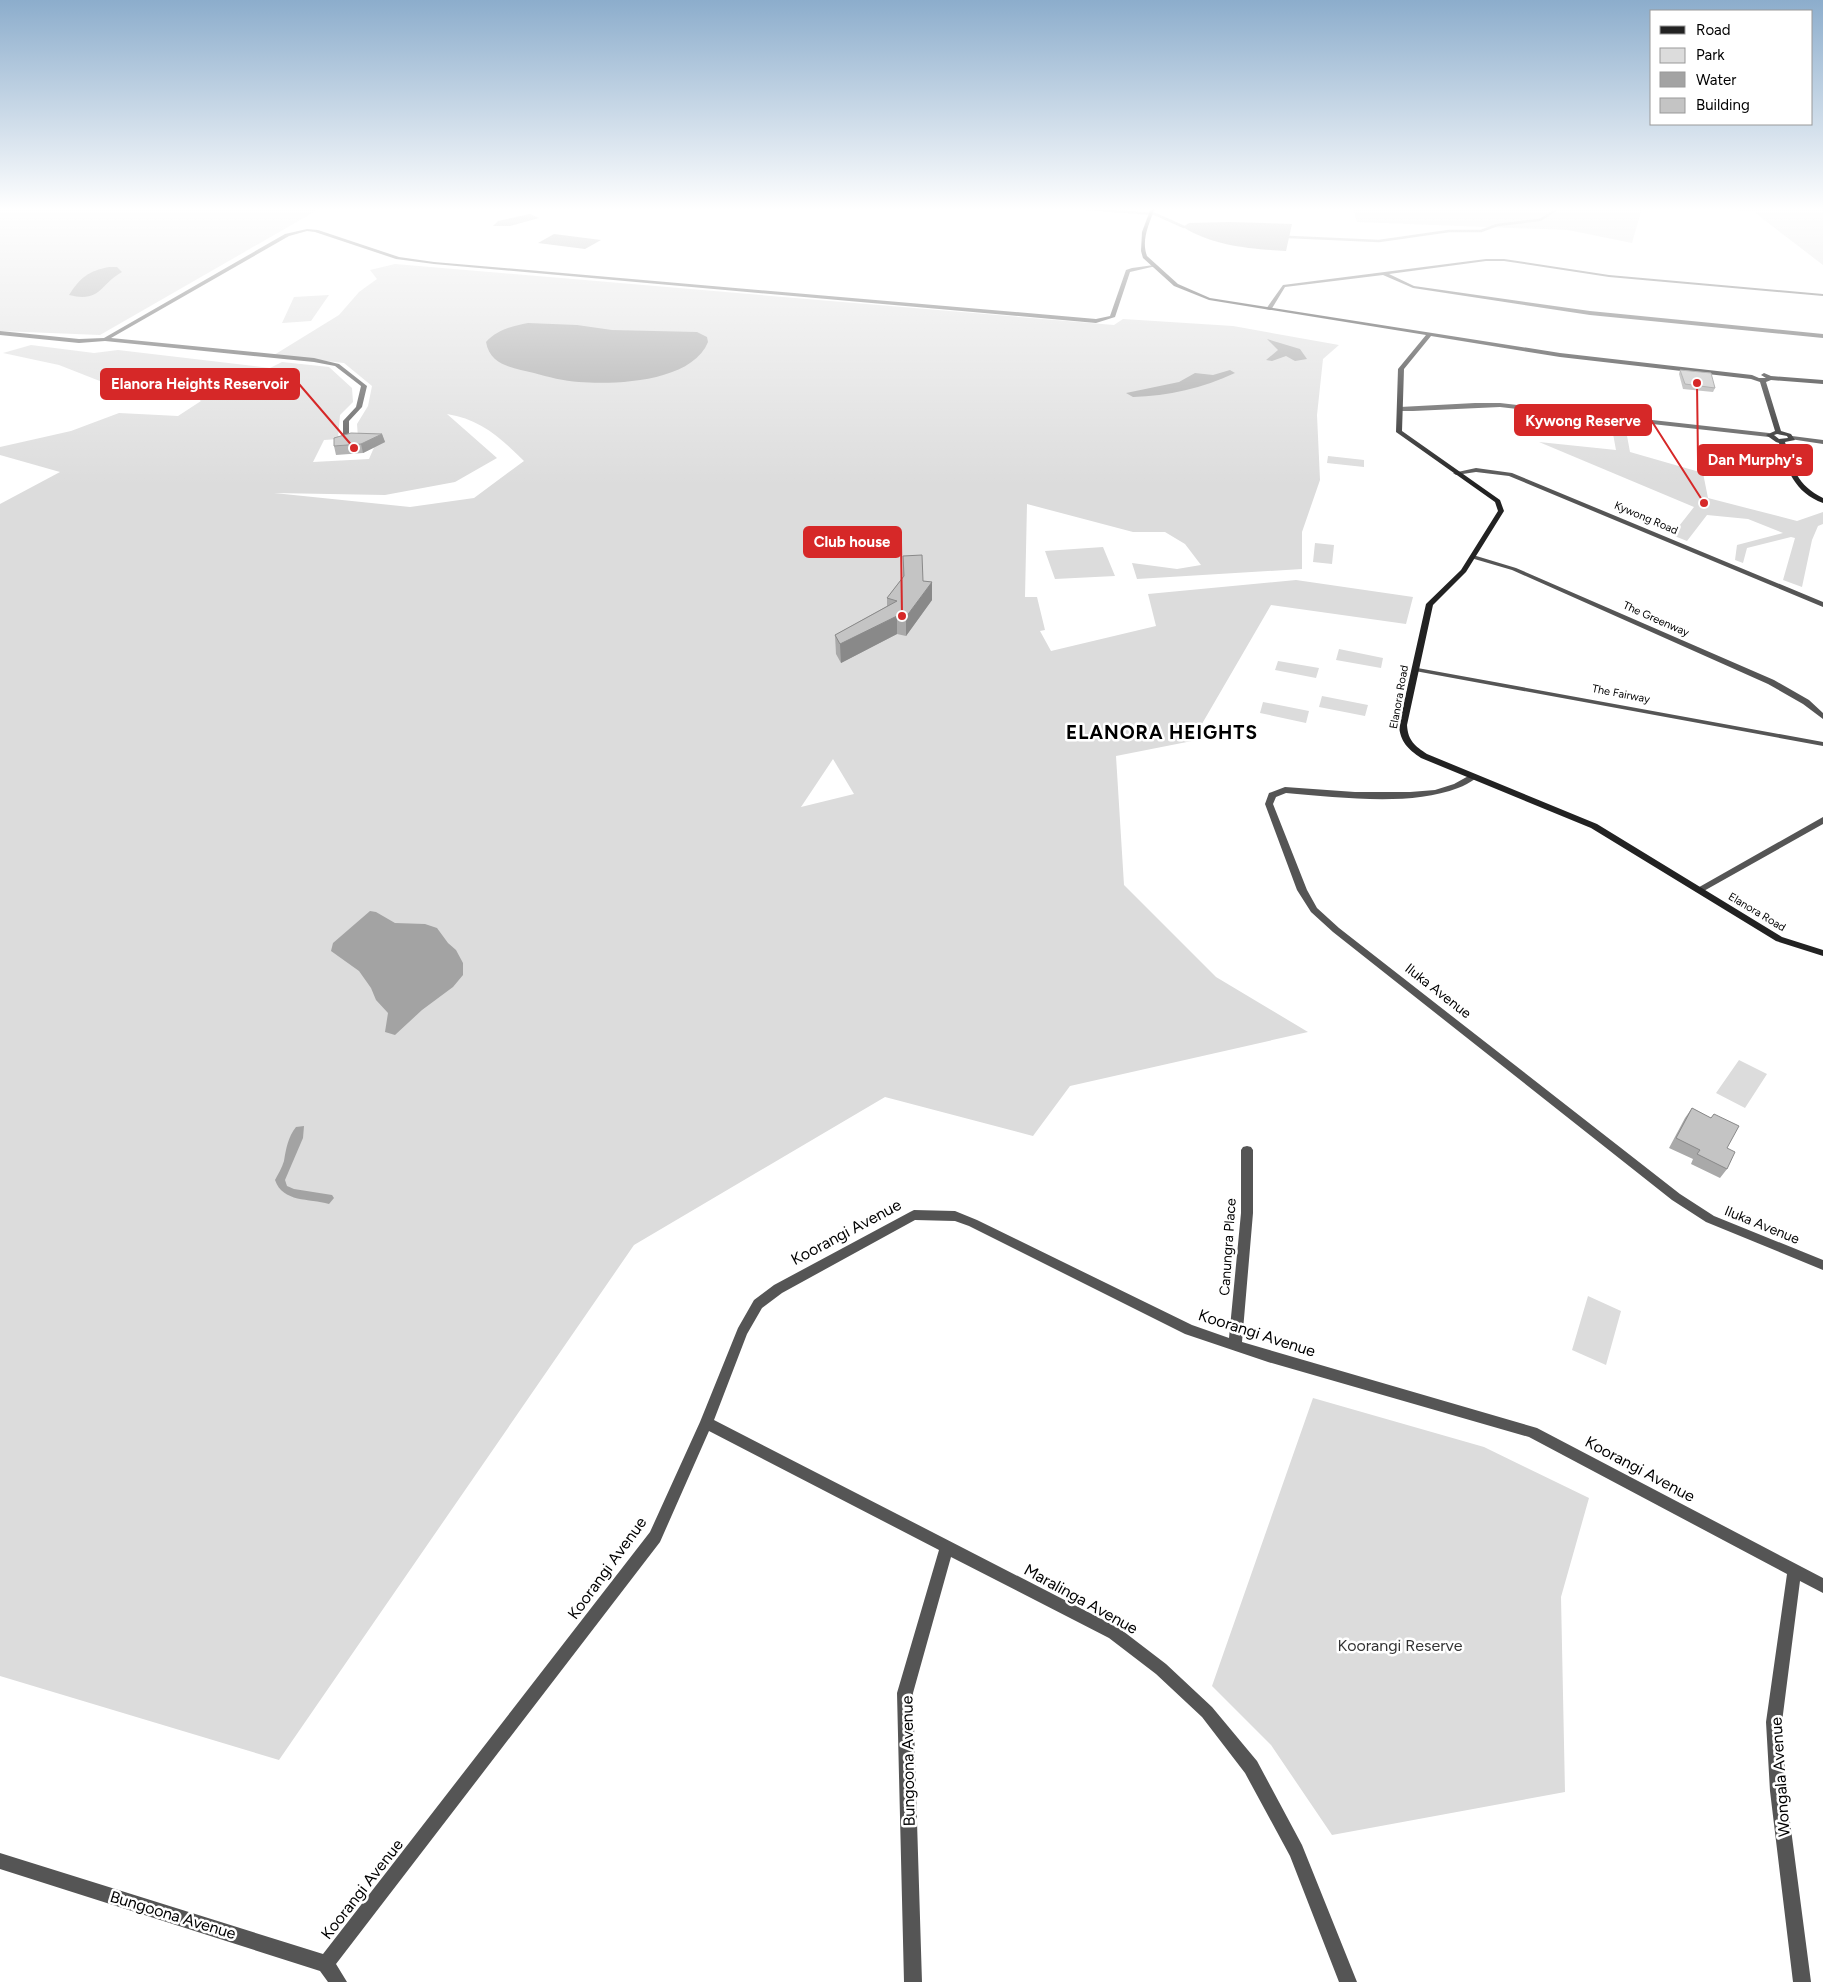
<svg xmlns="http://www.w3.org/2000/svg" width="1823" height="1982" viewBox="0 0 1823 1982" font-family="Figtree,sans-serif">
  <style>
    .green { fill: #dcdcdc; fill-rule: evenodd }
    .water { fill: #a3a3a3 }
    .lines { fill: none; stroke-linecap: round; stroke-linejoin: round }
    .stream { stroke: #a3a3a3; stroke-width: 2.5 }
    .street { fill: #555; fill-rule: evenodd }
    .secondary { fill: #222; fill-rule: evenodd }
    .wall { fill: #a9a9a9 }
    .shaded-wall { fill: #898989 }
    .building { fill: #c4c4c4; stroke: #898989 }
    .labels { text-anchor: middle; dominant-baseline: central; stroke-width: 5; stroke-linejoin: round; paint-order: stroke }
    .far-street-label { font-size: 11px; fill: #000; stroke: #fff }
    .street-label { font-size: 14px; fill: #000; stroke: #fff }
    .near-street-label { font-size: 16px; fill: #000; stroke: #fff }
    .near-park-label { font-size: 16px; fill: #333; stroke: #fff }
    .district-label { font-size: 19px; font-weight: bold; letter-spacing: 1px; fill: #000; stroke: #fff }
    .leader { fill: none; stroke: #d62828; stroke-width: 2 }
    .callout-dot { fill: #d62828; stroke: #fff; stroke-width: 2 }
    .callout { fill: #d62828; stroke: #d62828; stroke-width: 2 }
    .callout-label { font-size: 15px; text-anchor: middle; font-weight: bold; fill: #fff }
  </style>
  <rect width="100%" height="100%" fill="#fff"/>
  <!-- green -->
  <path class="green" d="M0,208h321l-221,127 -100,-4z
    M1353,208h289l-10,35 -64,-13 -211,-8z
    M1707,208h116v57l-69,-53z
    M395,264l719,61 9,-6 110,7 106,19 -16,14 -6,56 3,65 -18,52v37l-165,10 -5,-16 45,6 24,-4 -16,-21 -20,-12h-32l-106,-28 -2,93h12l8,33 -5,1 11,20 105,-25 -8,-32 148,-14 117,17 -7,27 -135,-19 -79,136 -76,15 8,129 92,92 92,55 -238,54 -37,50 -148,-39 -251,148 -355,515 -279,-84v-1172l60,-32 -60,-17v-8l71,-16 48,-18 59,3 23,-15 -11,-8 -32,-6 -48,-2 -51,-20 -56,-12 28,-8 63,8 24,-3 152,18 12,-6 47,5 23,21 1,14 -13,13 -2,24 -14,1 -11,22 56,-3 7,-16 -18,-5 -1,-14 11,-18 4,-20 -28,-23 -70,-8 65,-40 20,-23 18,-13 -7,-9zM447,414c33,5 54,24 77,47l-50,37 -64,9 -136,-14 111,2 70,-13 42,-24zM833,759l21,35 -53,13z
    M329,295l-18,26 -29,2 12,-26z
    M1611,423l14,2 5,27 73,21 5,25 89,23 26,-9v12l-5,2 -6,14 -10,47 -19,-7 12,-42 -4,-1 -44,11 -4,15 -8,-3 2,-15 46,-12 -35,-14 -41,-4 -20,26 -15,-6 22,-28 -155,-65 77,8z
    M1328,456l36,4v7l-37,-4z
    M1315,543l19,2 -2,19 -19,-2z
    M1103,547l12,29 -60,3 -10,-28z
    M1339,649l44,9 -2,10 -45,-8z
    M1278,661l41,7 -3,10 -41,-8z
    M1322,696l46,9 -3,11 -46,-9z
    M1263,702l46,9 -3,12 -46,-10z
    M1739,1060l28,14 -22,34 -29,-15z
    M1588,1296l33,15 -15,54 -34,-15z
    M1313,1398l171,49 105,51 -28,99 4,195 -233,43 -61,-90 -59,-59z"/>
  <!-- water -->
  <path class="water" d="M530,214l9,4 -29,8h-17l5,-5z
    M1229,222l63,2 -6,27c-35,-2 -73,-5 -103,-24l6,-4z
    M554,234l47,6 -16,9 -47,-6z
    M109,267h8l5,5c-22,12 -21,31 -53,23 11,-17 19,-24 40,-28z
    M528,323l49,2 35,5 85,2 10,5 1,5c-16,40 -93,43 -129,40 -15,-1 -31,-5 -45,-9 -20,-5 -44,-7 -48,-31 11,-12 26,-16 42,-19z
    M1267,339l33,10 7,10 -12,2 -9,-5 -14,5 -6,-1 12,-10z
    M1230,370l5,3c-32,15 -67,23 -102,24l-7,-4 53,-11 16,-9 18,2z
    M370,911l6,1 19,11 30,1 12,4 11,15 8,7 7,13v12l-10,12 -31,23 -27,25 -10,-3 3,-19 -12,-13 -5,-12 -12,-17 -28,-20 2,-8z
    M304,1126l-1,12 -18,42 2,6 7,3 38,6 2,3 -5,6c-20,-6 -46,-1 -54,-24 3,-6 7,-12 9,-19 2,-12 4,-24 12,-34z"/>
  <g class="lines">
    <!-- stream -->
    <path class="stream" d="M1071,208l84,6 29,13
      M1289,237l90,4 70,-10h32l16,-6 43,-5 19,-12"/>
    <!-- street -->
    <path class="street" d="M307,229l11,1 81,27 35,5 662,57 14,-3 16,-46 6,-2 22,-3 2,1 -26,6 -15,45 -19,6 -662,-59 -38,-5 -81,-27 -8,-1 -18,5 -178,102 203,20 25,6 28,22 -5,21 -13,14v17l-3,2 -3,-2v-17l13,-14 5,-21 -26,-20 -21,-4 -209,-21 -26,2 -79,-8v-4l79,8 25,-1 181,-104z
      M1486,259h18l105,16 214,19v2l-214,-19 -105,-16h-18l-97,13 25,12 176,25 233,23v4l-233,-23 -177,-27 -30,-13 -98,12 -14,23 -5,-1 17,-24z
      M1475,403h25l269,30 3,2 -3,2 -269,-30 -87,4h-13l-3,-2 3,-2z
      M1792,436l31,4v4l-33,-5 -1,-1z
      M1476,468l36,5 311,129v5l-314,-131 -33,-4 -20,3 -3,-2z
      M1473,555l43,13 258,112 35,20 14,13v6l-20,-15 -35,-20 -256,-114 -41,-12 -1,-1z
      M1412,667l411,75v4l-408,-75h-3z
      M1472,774l3,1v4c-5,3 -11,7 -17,9 -49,19 -120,9 -172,5l-10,4 -3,7 34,86 10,18 22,20 341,266 34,22 109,44v10l-117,-48 -34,-22 -339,-268 -22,-20 -14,-22 -32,-86 4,-11 16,-6 70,5h55l25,-2 19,-6z
      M1823,817v7l-121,68 -3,1 -5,-3z
      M1247,1146l4,1 2,3v63l-11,129 295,86 286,150v15l-23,-12 -18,141 4,69 25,191h-18l-23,-191 -4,-69 21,-148 -258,-137 -261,-75 -83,-28 -216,-108 -14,-5 -40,-1 -133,73 -20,15 -15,26 -33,86 405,208 47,36 46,43 45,54 45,84 55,137h-18l-49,-126 -45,-83 -43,-56 -46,-43 -47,-36 -158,-81 -38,136 9,289h-18l-7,-289 42,-143 -230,-119 -49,111 -324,422 11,18h-19l-8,-11 -320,-102v-16l323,101 327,-422 50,-110 38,-94 16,-28 20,-15 136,-73 4,-2 41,1 22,9 215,105 37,13 12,-125v-63l2,-3z"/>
    <!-- secondary -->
    <path class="secondary" d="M1151,208h4c-6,16 -14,32 -8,48l31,28 32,14 350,55 192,22 7,3h7l-5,-3 3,-2 7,3 52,4v4l-52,-4 -5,2 15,49 10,3 4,6 -10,2c8,27 12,43 38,56v5c-28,-10 -37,-34 -44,-60l-3,-1 -10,-7 9,-4 -15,-49 -9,-3 -191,-22 -129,-21 -27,33 -2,62 98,69 4,11 -38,61 -33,33 -26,120c1,16 8,21 20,29l170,70 185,113 41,13v6l-47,-15 -185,-113 -170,-70c-13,-9 -21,-16 -22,-33l27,-121 35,-34 37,-59 -3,-9 -99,-70 2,-63 28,-34 -217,-35 -35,-14 -31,-28 -2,-7 1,-19zM1777,434l10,2 1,2 -9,1 -5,-4z"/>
  </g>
  <!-- wall -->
  <path class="wall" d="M1680,370l35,18 -2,4 -30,-3 -4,-15z
    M382,434l3,8 -22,11 -27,2 -2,-9z
    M903,556l20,25 9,1v18l-26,36 -9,-2 -56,29 -5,-9 -1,-19 52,-29v-8l16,-21z
    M1692,1108l19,10 3,-4 13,34v21l-7,9 -29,-14 2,-5 -24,-11 16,-30z"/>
  <!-- shaded-wall -->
  <path class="shaded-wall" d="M382,434l3,8 -22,11 -2,-9z
    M932,582v18l-26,36v-19z
    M897,616v18l-56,29 -1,-19z"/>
  <!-- building -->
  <path class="building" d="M1680,370l31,3 4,15 -30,-4z
    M351,433l31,1 -21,10 -27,2v-8z
    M922,555l1,26 9,1 -26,35 -9,-1 -57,28 -5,-9 62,-34 -10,-3 17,-22 -1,-20z
    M1692,1108l19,10 3,-4 25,12 -12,22 8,4 -8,17 -30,-15 3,-4 -24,-12z"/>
  <!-- sky -->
  <linearGradient id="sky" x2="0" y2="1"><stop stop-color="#8cadcc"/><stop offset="0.43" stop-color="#fff"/><stop offset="1" stop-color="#fff" stop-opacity="0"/></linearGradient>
  <rect width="1823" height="486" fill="url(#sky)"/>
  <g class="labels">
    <!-- far-street labels -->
    <g class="far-street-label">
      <text transform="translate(1646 518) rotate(23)">Kywong Road</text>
      <text transform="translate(1656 619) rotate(24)">The Greenway</text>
      <text transform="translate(1621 694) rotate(11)">The Fairway</text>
      <text transform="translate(1399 697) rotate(-80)">Elanora Road</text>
      <text transform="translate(1757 912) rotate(31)">Elanora Road</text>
    </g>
    <!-- street labels -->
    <g class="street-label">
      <text transform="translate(1438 991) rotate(38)">Iluka Avenue</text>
      <text transform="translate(1762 1225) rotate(22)">Iluka Avenue</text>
      <text transform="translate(1228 1247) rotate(-86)">Canungra Place</text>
    </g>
    <!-- near-street labels -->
    <g class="near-street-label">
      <text transform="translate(846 1232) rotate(-28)">Koorangi Avenue</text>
      <text transform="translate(1257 1333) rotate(18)">Koorangi Avenue</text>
      <text transform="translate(1640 1469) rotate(28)">Koorangi Avenue</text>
      <text transform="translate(607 1568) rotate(-54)">Koorangi Avenue</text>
      <text transform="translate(1081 1599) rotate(29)">Maralinga Avenue</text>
      <text transform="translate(908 1761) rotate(-91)">Bungoona Avenue</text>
      <text transform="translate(1780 1777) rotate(-94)">Wongala Avenue</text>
      <text transform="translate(362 1889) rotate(-52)">Koorangi Avenue</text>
      <text transform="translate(173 1915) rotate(17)">Bungoona Avenue</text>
    </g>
    <!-- near-park labels -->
    <g class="near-park-label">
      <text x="1400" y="1645">Koorangi Reserve</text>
    </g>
    <!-- district labels -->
    <g class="district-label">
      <text x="1162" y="732">ELANORA HEIGHTS</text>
    </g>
  </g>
  <!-- callouts -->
  <path class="leader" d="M354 448L299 384M1704 503L1651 420M1697 383L1698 460M902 616L901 542"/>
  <g class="callout-dot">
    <circle cx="354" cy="448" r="5"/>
    <circle cx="1704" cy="503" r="5"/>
    <circle cx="1697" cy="383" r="5"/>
    <circle cx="902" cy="616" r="5"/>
  </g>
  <g class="callout">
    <rect x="101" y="369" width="198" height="30" rx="5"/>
    <rect x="1515" y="405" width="136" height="30" rx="5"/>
    <rect x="1698" y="445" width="114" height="30" rx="5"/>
    <rect x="804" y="527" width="97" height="30" rx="5"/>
  </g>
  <g class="callout-label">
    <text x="200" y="389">Elanora Heights Reservoir</text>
    <text x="1583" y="426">Kywong Reserve</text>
    <text x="1755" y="465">Dan Murphy's</text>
    <text x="852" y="547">Club house</text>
  </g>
  <!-- legend -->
  <rect x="1650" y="10" width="162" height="115" fill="#ffffff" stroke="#999999"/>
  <rect x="1660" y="26" width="25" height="8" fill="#222222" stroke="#999999"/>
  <text x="1696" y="35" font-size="15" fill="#000000">Road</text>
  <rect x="1660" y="48" width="25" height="15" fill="#dcdcdc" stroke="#999999"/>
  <text x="1696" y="60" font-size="15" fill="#000000">Park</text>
  <rect x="1660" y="72" width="25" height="15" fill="#a3a3a3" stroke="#999999"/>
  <text x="1696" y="85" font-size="15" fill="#000000">Water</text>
  <rect x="1660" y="98" width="25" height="15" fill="#c4c4c4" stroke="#999999"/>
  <text x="1696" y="110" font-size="15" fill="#000000">Building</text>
</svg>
